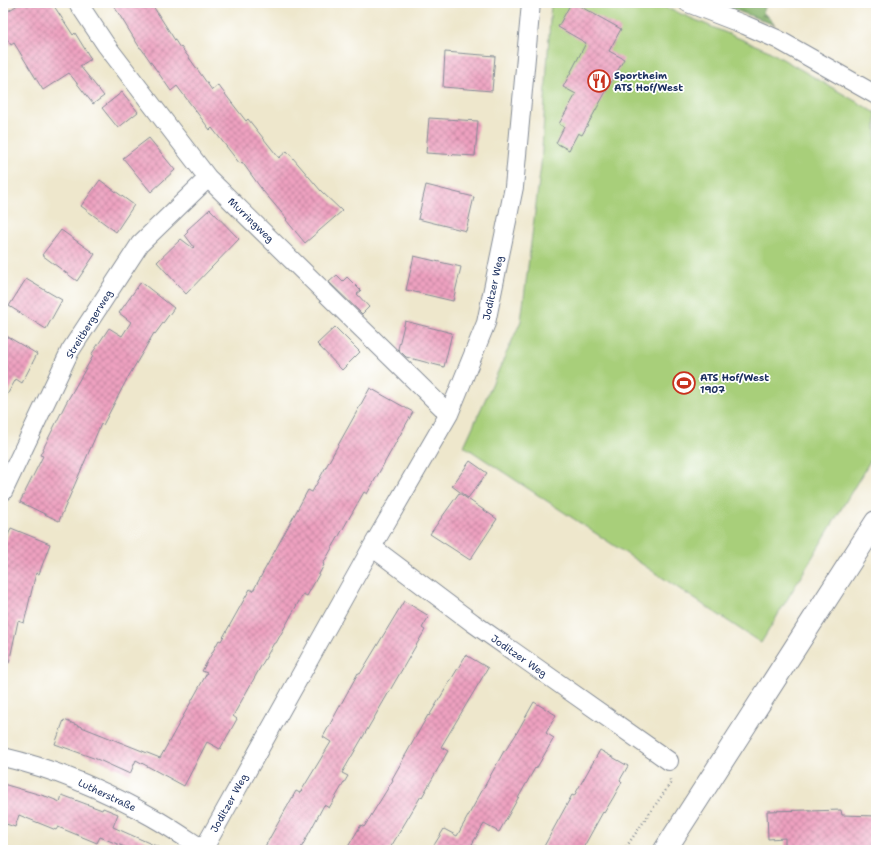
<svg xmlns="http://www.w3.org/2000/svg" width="879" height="853" viewBox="0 0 879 853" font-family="'Shantell Sans',sans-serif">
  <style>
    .grass { fill: #a8cf7a; stroke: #627f6c }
    .forest { fill: url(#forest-firs); stroke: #507064 }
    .building { fill: url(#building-cross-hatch) }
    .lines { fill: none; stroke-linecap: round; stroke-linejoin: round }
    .minor-casing { stroke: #848b95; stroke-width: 20 }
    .major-casing { stroke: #848b95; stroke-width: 24 }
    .path { stroke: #848b95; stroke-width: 2.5; stroke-dasharray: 1 3; stroke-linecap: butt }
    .minor { stroke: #fff; stroke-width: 18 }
    .major { stroke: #fff; stroke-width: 22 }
    .labels { text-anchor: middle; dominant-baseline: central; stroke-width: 3.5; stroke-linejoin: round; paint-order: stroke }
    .poi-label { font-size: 10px; font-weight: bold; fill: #1b2f5e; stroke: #fff; text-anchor: start }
    .street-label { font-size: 10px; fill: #1b2f5e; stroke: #fff }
  </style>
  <defs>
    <pattern id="forest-firs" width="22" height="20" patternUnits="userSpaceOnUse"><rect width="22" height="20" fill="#86b26a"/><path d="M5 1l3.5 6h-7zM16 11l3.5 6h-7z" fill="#6d915a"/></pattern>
    <pattern id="building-cross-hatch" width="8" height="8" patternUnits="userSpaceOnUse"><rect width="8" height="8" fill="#eea1c0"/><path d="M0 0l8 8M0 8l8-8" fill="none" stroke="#c0849f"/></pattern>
  </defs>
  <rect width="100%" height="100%" fill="#fff"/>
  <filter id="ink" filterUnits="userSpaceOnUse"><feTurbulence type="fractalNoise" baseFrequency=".025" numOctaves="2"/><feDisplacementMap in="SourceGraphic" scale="8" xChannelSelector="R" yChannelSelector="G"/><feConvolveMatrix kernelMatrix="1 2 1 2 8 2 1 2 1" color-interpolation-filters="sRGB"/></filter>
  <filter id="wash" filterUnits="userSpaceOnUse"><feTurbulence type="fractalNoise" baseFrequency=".012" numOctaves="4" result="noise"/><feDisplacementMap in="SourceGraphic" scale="16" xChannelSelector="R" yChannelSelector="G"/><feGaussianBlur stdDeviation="0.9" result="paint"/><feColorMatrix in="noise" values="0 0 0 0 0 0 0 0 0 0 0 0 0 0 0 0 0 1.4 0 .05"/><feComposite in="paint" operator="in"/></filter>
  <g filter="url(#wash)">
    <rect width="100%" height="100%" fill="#eee7cc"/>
    <!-- grass -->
    <path class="grass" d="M551,3h104l112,47 109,63v338l-115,192 -297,-197 57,-125 20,-156z"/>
    <!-- forest -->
    <path class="forest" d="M717,3h50l-4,9 12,13z"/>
    <g id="blocks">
      <!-- building -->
      <path class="building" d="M21,3h31l21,32 2,-2 16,26 -11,7 24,30 -11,8 -24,-31 -26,17 -29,-47 -3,2 -8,-12v-19z
        M112,3h39l29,45 1,-1 9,12 22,31 6,-5 28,36 2,-2 31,39 8,-7 34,40 21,20 -37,32 -19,-23 1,-1 -24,-28 -21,-29 -2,2 -28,-36 -2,2 -33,-44 -6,5 -30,-43h-1z
        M571,3h3l47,26 -12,22 15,8 -42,76 -4,-2 -9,17 -13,-7 8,-16 -5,-3 17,-30 -13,-7 23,-44 -28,-16z
        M445,52l50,4 -3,35 -49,-4z
        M122,92l16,20 -20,16 -16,-20z
        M429,118l49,3 -3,35 -49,-3z
        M149,138l26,32 -24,22 -28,-34z
        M100,180l34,25 -18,27 -35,-26z
        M426,185l48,12 -8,34 -48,-12z
        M210,209l29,30 -53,55 -29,-32 24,-23 12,9 1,-1 -9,-12 3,-3 -1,-2z
        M61,230l34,24 -18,27 -35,-26z
        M414,256l47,11 -8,34 -47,-11z
        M337,275l6,6 4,-4 14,14 -4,3 12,13 -7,7 -33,-32z
        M26,279l36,21 -16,29 -37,-23z
        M141,282l33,26 -19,26 -1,-1 -27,46 -24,46 -2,-1 -42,97 -39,-19 23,-46 -3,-1 26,-52 27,-47 -2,-1 18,-27 13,8 9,-14 -12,-9z
        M405,321l47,12 -8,34 -38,-10 -8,-8z
        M335,327l25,25 -18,18 -25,-26z
        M3,334l34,20 -15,29 -6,-4 -13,23z
        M370,388l43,24 -46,82 -3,-2 -41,72 1,1 -17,31 -4,-2 -27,49h-2l-41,73 4,3 -17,30 -13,-7 -23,44 -48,-26 -6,14 -31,-14 -44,-16 9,-24 96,38 47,-85 -5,-2 9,-16 8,-15 2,1 29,-52 3,2 55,-101 4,2z
        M470,461l17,12 -19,25 -16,-12z
        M459,493l38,26 -27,41 -40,-26z
        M11,528l39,16 -11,30 -3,-1 -12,50 -6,-2 -9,42 -6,-1v-114z
        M404,601l25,15 -7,12 3,2 -83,143 6,3 -19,32 -5,-3 -24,45h-37l33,-59 4,2 31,-51 -8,-5 35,-64 2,1z
        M466,655l22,13 -47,79 7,4 -26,46 -1,-1 -32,54h-43l15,-25 3,2 29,-47 -1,-1 36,-64 1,1z
        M534,702l22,13 -10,18 8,5 -18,31 -1,-1 -36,64 -15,-8 -12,20 11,6h-52l13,-21 13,7 47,-85h1l10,-15z
        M600,750l28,16 -8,14 2,2 -9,16 -9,15 -1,-1 -21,38h-40l30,-55 2,1z
        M3,784l45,13 12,5 2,-7 40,15 1,-2 15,6 -5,13 52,23h-33l-32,-13 -3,6 -39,-16 -2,3 -37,-15 -4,12 -12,-4z
        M809,810v1l32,-1 1,5 34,1v34h-91v-12l-17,1 -1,-28z"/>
    </g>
  </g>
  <g filter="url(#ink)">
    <use href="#blocks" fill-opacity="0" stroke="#848b95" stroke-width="1"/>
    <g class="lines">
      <!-- minor casing -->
      <g class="minor-casing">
        <path id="minor" d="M78,3l28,42 102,133 241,236
          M688,3l57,22 32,14 99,56
          M3,492l67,-141 70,-107 68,-66
          M372,547l101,76 196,138
          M3,757c52,12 103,34 149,60 18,10 35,22 52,33
          M203,850l169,-303 77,-133 37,-91 28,-136 17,-184"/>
      </g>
      <!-- major casing -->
      <g class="major-casing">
        <path id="major" d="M665,850l211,-328"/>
      </g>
      <!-- path -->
      <path class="path" d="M624,850l46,-66v-6"/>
      <!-- minor -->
      <use href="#minor" class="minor"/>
      <!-- major -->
      <use href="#major" class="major"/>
    </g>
  </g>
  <!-- icons -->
  <defs>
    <g id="restaurant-ring" transform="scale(1.15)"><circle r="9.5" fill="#fff" stroke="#c8321e" stroke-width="1.5"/><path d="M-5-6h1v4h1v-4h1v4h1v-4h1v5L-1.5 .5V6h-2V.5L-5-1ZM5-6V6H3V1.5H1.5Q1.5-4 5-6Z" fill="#c8321e"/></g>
    <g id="stadium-ring" transform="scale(1.15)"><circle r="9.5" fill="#fff" stroke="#c8321e" stroke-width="1.5"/><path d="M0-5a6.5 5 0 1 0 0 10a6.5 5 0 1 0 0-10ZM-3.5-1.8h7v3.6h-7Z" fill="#c8321e"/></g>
  </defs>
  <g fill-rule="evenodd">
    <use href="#restaurant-ring" x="599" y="81"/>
    <use href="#stadium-ring" x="684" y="383"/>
  </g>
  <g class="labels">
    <!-- poi labels -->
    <g class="poi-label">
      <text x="614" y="75">Sportheim<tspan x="614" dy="12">ATS Hof/West</tspan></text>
      <text x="700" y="377">ATS Hof/West<tspan x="700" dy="12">1907</tspan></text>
    </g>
    <!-- street labels -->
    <g class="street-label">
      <text transform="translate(251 220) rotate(44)">Murringweg</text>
      <text transform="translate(493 288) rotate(-78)">Joditzer Weg</text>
      <text transform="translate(89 324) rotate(-58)">Streitbergerweg</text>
      <text transform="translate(519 656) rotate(35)">Joditzer Weg</text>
      <text transform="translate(107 795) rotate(25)">Lutherstraße</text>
      <text transform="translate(229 803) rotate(-61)">Joditzer Weg</text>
    </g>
  </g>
  <!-- margin -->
  <rect width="879" height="853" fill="none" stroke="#fff" stroke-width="16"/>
</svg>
